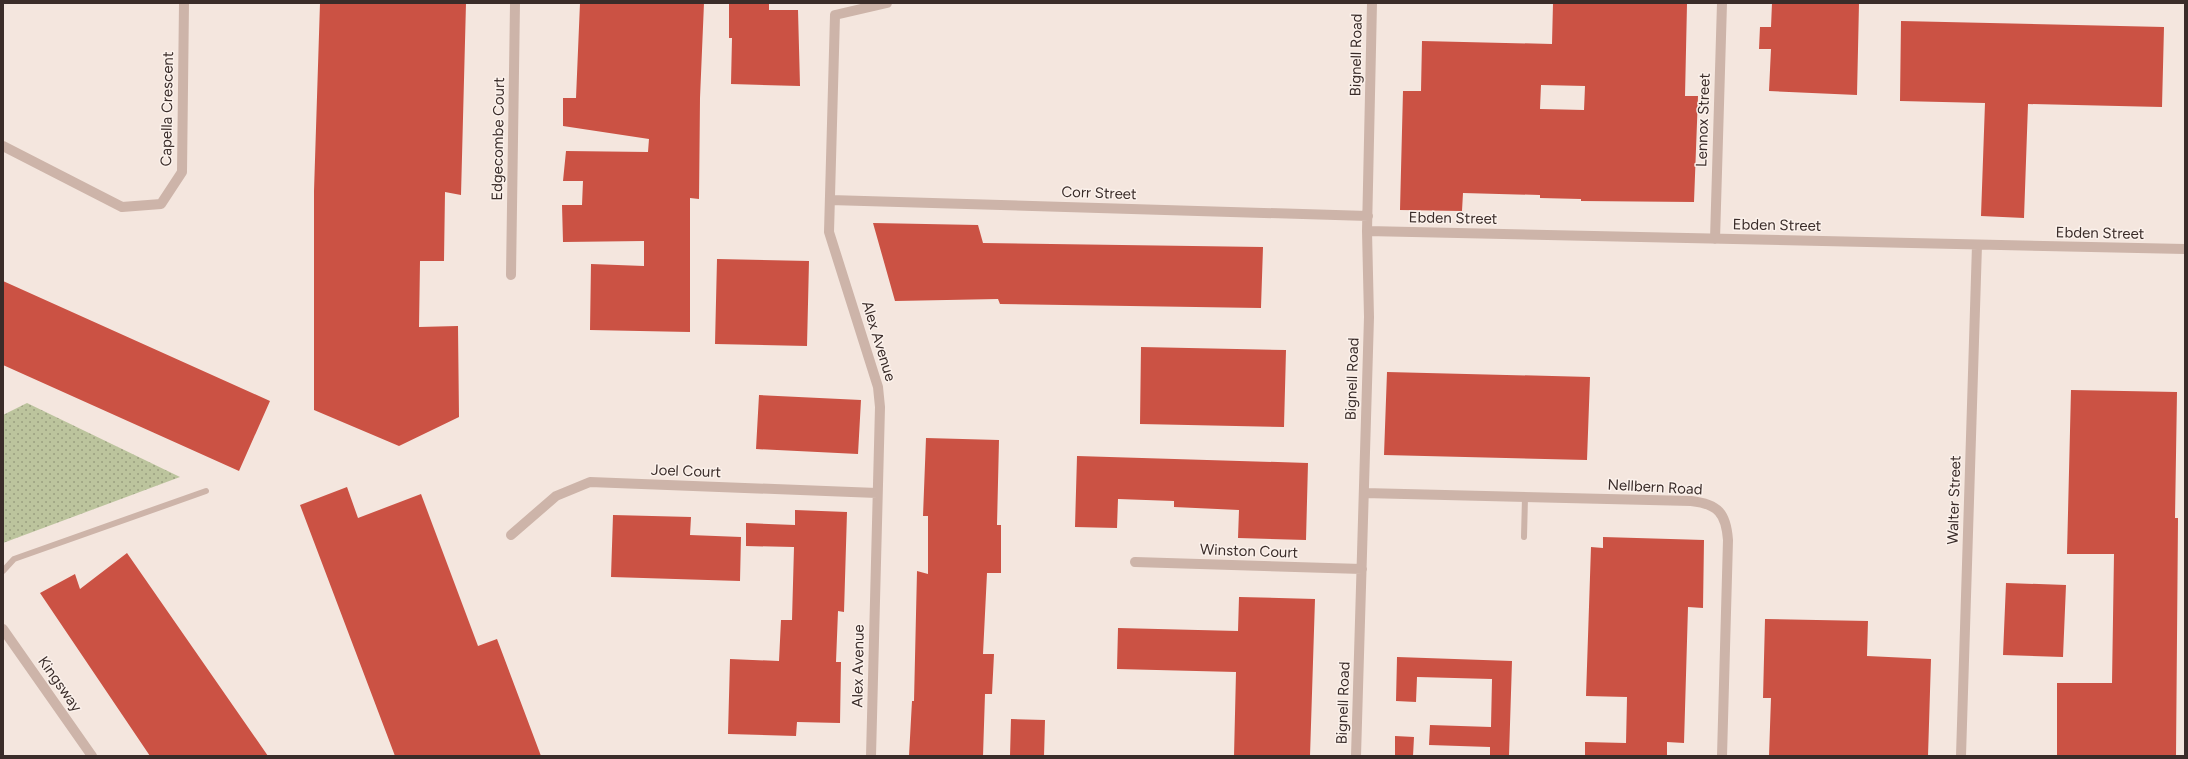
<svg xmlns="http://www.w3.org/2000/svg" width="2188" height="759" viewBox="0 0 2188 759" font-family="Figtree,sans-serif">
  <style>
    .grass { fill: url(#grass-dots) }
    .building { fill: #cb5244; fill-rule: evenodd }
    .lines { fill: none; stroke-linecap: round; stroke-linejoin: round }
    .lane { stroke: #cdb4a9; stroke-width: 6 }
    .street { stroke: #cdb4a9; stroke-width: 10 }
    .labels { text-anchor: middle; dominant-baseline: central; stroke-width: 3; stroke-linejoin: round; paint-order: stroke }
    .street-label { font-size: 15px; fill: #3a2c29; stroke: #fbf1eb }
  </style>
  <defs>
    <pattern id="grass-dots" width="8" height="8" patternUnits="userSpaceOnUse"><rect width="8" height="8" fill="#bcc49d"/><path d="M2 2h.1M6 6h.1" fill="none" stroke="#9a9f80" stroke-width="1.8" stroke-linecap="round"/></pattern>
  </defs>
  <rect width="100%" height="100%" fill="#f4e6de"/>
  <!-- grass -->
  <path class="grass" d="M27,403l153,74 -177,66v-128z"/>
  <!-- building -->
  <path class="building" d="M320,3h146l-5,192 -16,-3 -1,69h-24l-1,66 39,-1 1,91 -60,29 -85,-36v-219z
    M580,3h124l-4,95 -1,101 -9,-1v134l-100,-2 1,-66 53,2v-25l-81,1 -1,-37h20l1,-24h-20l3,-30 82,1 1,-13 -86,-13v-28h13z
    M729,3h40v7h29l2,76 -69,-2 1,-46h-3z
    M1553,3l134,1 -2,92h13l-4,106 -113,-1v-2l-41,-1v-3l-77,-2 -1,18 -62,-1 3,-119h18l1,-50 130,3zM1541,85l44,1 -1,24 -44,-1z
    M1772,3h87l-2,92 -88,-4 2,-42h-12l1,-22h11z
    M1901,21l263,6 -2,80 -134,-3 -4,114 -43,-2 4,-113 -85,-2z
    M873,223l105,2 5,18 280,4 -2,61 -261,-4 -2,-5 -103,2z
    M717,259l92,2 -2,85 -92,-2z
    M3,281l267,120 -31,70 -236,-106z
    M1141,347l145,3 -2,77 -144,-3z
    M1387,372l203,5 -3,83 -203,-5z
    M2071,390l106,2 -2,126h3l-2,238h-119v-73h55l2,-129h-47z
    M759,395l102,5 -3,54 -102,-5z
    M926,438l73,2 -2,85h4v48h-14l-4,81h11l-2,40h-7l-2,62h-74l3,-55h2l3,-130 11,3v-58h-5z
    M1077,456l231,7 -2,77 -68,-2 1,-28 -65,-3v-6l-56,-2 -1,29 -42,-1z
    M347,487l11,31 63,-24 57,152 19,-7 44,117h-146l-95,-251z
    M795,510l52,2 -3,100 -6,-1 -2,51h5l-1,61 -43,-1 -1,14 -68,-2 2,-75 49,2 2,-41h11l2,-73 -48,-1v-23l49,2z
    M613,515l78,2 -1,18 51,2 -1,44 -129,-4z
    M1603,537l101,3 -1,68 -15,-1 -4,136 -17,-1v14h-82v-14l41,1 1,-46 -41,-1 5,-149 12,1z
    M127,553l141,203h-118l-110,-163 35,-19 5,15z
    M2006,583l60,2 -3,72 -60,-2z
    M1239,597l76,2 -5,157h-76l2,-84 -119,-3 1,-41 120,3z
    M1765,619l103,2 -1,35 64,3 -3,97h-159l2,-58h-8z
    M1397,657l115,4 -3,95h-19v-9l-61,-2 1,-20 61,2 1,-48 -75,-2 -1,25 -20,-1z
    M1011,719l34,1 -1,36h-34z
    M1395,736l19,1 -1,19h-18z"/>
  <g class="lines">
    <!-- lane -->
    <path class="lane" d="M1524,537l1,-40
      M3,571l11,-12 192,-68"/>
    <!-- street -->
    <path class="street" d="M3,146l119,61 39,-3 21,-32 2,-169
      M830,200l538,16
      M1367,231l818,18
      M1715,239l7,-236
      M511,275l4,-272
      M1364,493l327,8c27,3 35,12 37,39l-6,216
      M511,535l45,-39 34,-14 287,11
      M1135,562l227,7
      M3,629l89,127
      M871,756l9,-349 -2,-20 -49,-155 6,-217 52,-12
      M1356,756l13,-439 -2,-86 5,-228
      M1961,756l16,-511"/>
  </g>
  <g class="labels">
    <!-- street labels -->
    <g class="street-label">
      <text transform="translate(1356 55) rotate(-89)">Bignell Road</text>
      <text transform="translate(167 109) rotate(-89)">Capella Crescent</text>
      <text transform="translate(1703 120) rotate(-88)">Lennox Street</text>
      <text transform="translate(498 139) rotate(-89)">Edgecombe Court</text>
      <text transform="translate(1099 193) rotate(2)">Corr Street</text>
      <text transform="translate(1453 218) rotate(1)">Ebden Street</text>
      <text transform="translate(1777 225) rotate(1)">Ebden Street</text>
      <text transform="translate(2100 233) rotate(1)">Ebden Street</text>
      <text transform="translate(879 341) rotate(73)">Alex Avenue</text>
      <text transform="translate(1352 379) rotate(-88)">Bignell Road</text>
      <text transform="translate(686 471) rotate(2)">Joel Court</text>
      <text transform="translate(1655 487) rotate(3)">Nellbern Road</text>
      <text transform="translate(1954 500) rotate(-88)">Walter Street</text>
      <text transform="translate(1249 551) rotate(2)">Winston Court</text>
      <text transform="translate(858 666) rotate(-89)">Alex Avenue</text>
      <text transform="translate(60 684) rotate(55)">Kingsway</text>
      <text transform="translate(1343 703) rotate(-88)">Bignell Road</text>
    </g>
  </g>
  <!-- border -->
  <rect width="2188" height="759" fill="none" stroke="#3a2c29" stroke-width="8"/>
</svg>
